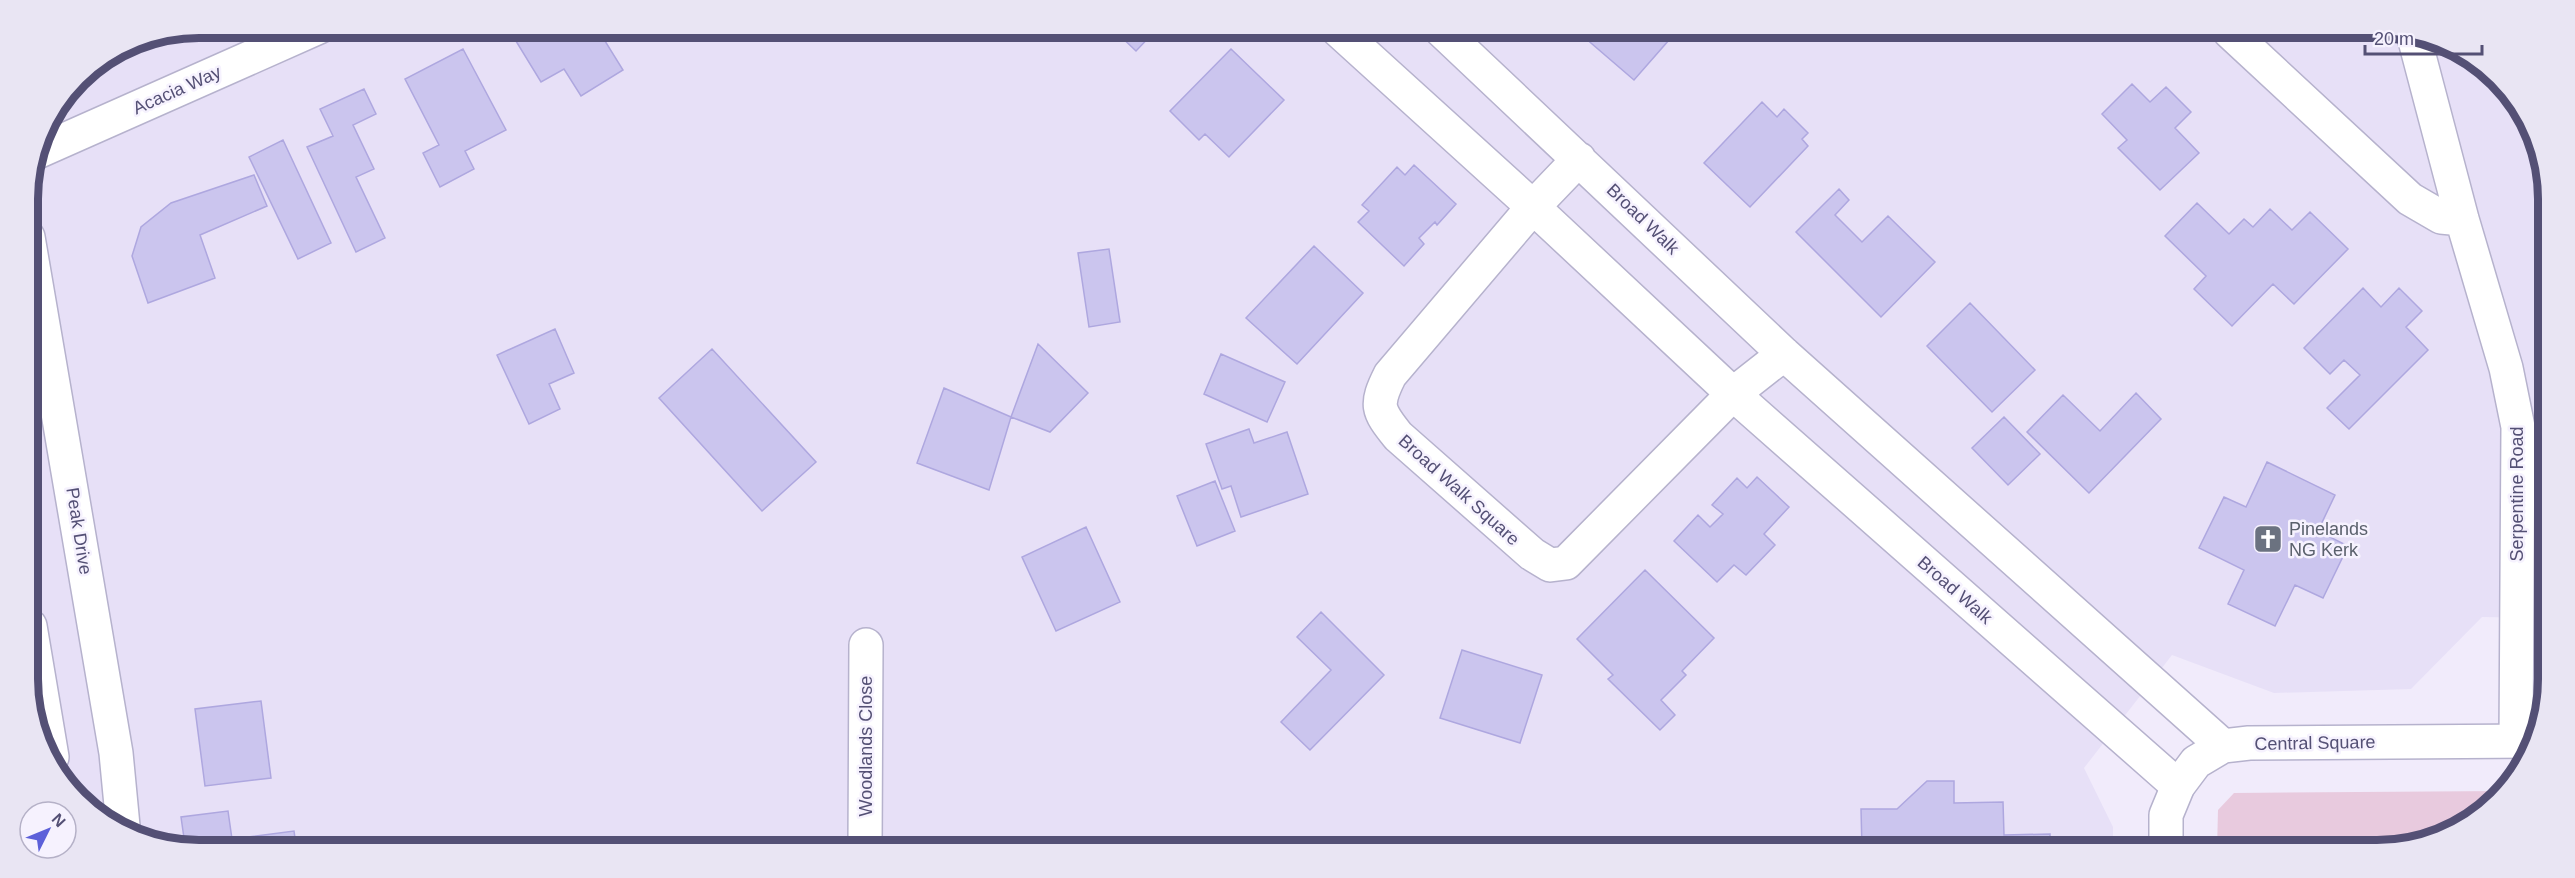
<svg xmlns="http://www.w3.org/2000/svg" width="2575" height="878" viewBox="0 0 2575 878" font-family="Arial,sans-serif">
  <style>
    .residential { fill: #e7e0f7 }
    .green { fill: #e8cade }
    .building { fill: #cbc5ee; stroke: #aea7df; stroke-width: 1.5 }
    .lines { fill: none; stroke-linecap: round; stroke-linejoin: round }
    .minor-casing { stroke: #b6b2cd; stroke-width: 36 }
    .tertiary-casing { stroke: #b6b2cd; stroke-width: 36 }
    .minor { stroke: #fff; stroke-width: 33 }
    .tertiary { stroke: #fff; stroke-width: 33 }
    .labels { text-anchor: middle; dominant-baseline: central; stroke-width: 5; stroke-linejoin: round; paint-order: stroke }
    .street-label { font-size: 18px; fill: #545075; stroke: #f6f2fe }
    .worship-label { font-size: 18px; fill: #5b616d; stroke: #f6f2fe; text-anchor: start }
    .rim { fill: none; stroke: #545075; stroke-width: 8 }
  </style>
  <rect width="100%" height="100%" fill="#f1ebfb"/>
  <!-- residential -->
  <path class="residential" d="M198,27l2224,6 83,52 40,80 -2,453 -61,-1 -71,72 -137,4 -102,-38 -88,113 29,59v23l-1960,-5 -83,-52 -40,-80 -3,-526 13,-55 37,-55 56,-37z"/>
  <!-- green -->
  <path class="green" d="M2504,791l-23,24 -93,36 -171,-1 1,-40 16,-17z"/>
  <!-- building -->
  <path class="building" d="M508,28h60l2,3 5,-3h22l26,42 -42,26 -17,-27 -23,13z
    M1113,29l43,1 -20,21z
    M1577,31h82l10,9 -35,40z
    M463,49l43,81 -41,21 9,18 -34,18 -17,-34 16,-8 -34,-66z
    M1231,49l53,51 -55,57 -24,-23 -6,6 -29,-29z
    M2132,84l18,18 16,-15 25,25 -16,16 24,25 -39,37 -42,-42 9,-8 -25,-26z
    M364,89l12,25 -23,11 21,44 -18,8 29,61 -29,14 -49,-105 26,-11 -13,-27z
    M1762,102l15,15 7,-8 24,24 -6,6 6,7 -58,61 -46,-44z
    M283,140l48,103 -33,16 -49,-102z
    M1414,165l42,39 -19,21 -2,-3 -16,16 5,6 -20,22 -46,-44 11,-11 -7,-6 35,-38 8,8z
    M254,175l13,31 -67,29 15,43 -67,25 -16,-47 9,-29 30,-24z
    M1839,189l10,11 -14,15 27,27 26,-26 47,46 -54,55 -85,-85z
    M2197,203l32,31 15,-15 9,8 17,-18 22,21 18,-18 38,37 -54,55 -21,-20 -41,42 -38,-37 12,-13 -41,-40z
    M1314,246l49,47 -66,71 -51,-46z
    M1109,249l11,73 -31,5 -11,-74z
    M2363,288l18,19 18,-19 23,23 -16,16 22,23 -79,79 -22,-21 33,-33 -16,-15 -14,14 -26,-26z
    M1970,303l65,67 -43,42 -65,-66z
    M555,329l19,44 -25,11 11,25 -31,15 -32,-69z
    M1038,344l50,49 -38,39 -39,-15z
    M712,349l104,113 -54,49 -103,-113z
    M1221,354l64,28 -18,40 -63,-28z
    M944,388l67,29 -22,73 -72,-27z
    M2136,393l25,26 -72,74 -62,-61 36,-37 37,36z
    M2004,417l36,37 -32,31 -36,-37z
    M1249,429l5,14 33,-11 21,62 -67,23 -10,-31 -9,3 -16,-45z
    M2267,462l68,33 -17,36 30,15 -25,52 -28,-13 -20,41 -47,-22 16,-34 -45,-22 25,-51 22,10z
    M1757,477l32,30 -25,27 11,11 -29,30 -12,-10 -17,17 -43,-41 24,-26 12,12 13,-13 -11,-9 25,-27 10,10z
    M1215,481l20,50 -38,15 -20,-50z
    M1086,527l34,75 -64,29 -34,-74z
    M1645,570l69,68 -32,33 4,4 -25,25 14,15 -15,15 -52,-51 5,-4 -36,-36z
    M1321,612l63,63 -74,75 -29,-28 50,-52 -34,-33z
    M1462,650l80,25 -22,68 -80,-25z
    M261,701l10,77 -66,8 -10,-77z
    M1927,781h27v22l49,-1 1,33 46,-1v16l-188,-1 -1,-40h36z
    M228,811l4,28 62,-8 2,14h-111l-4,-28z"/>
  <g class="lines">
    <!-- minor casing -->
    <g class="minor-casing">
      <path id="minor" d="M1338,30l195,177 200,187 445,392
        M1441,30l343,324 439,392
        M2230,32l180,167 31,18 21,2
        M2413,33l49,186 44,149 12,59 -2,314
        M35,153l284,-126
        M1579,159l-46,48 -143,168c-15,30 -13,35 8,61l134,118 18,11 16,-2 167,-169 51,-40
        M28,237l88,516 7,73
        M30,626l22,131
        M865,847l1,-202"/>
    </g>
    <!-- tertiary casing -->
    <g class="tertiary-casing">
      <path id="tertiary" d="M2166,850v-35l12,-29 18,-24 27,-16 26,-3 285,-2"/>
    </g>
    <!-- minor -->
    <use href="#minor" class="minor"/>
    <!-- tertiary -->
    <use href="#tertiary" class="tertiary"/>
  </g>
  <!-- icons -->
  <defs>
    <g id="church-square" transform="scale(1.5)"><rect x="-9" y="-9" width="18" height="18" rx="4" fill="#6b7280" stroke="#f6f2fe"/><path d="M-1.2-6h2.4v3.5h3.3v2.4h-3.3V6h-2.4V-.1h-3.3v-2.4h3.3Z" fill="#fff"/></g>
  </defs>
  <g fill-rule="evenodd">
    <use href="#church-square" x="2268" y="539"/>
  </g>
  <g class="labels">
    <!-- street labels -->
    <g class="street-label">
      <text transform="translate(177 90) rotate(-24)">Acacia Way</text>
      <text transform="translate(1643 219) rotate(44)">Broad Walk</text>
      <text transform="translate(1459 490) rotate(42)">Broad Walk Square</text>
      <text transform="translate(2517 494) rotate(-90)">Serpentine Road</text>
      <text transform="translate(79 531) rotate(81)">Peak Drive</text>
      <text transform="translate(1955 590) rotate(41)">Broad Walk</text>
      <text transform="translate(2315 743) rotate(-1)">Central Square</text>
      <text transform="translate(866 746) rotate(-90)">Woodlands Close</text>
    </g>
    <!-- worship labels -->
    <g class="worship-label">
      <text x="2289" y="529">Pinelands<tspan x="2289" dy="21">NG Kerk</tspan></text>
    </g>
  </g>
  <!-- crop -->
  <path d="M0 0H2575V878H0ZM199 38H2377A161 161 0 0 1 2538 199V679A161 161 0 0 1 2377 840H199A161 161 0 0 1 38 679V199A161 161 0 0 1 199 38Z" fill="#e9e5f3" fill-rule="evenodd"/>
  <path class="rim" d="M199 38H2377A161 161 0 0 1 2538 199V679A161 161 0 0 1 2377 840H199A161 161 0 0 1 38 679V199A161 161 0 0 1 199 38Z"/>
  <!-- north arrow -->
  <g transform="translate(48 830) rotate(47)"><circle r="28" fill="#f6f2fe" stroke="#b5b1c7" stroke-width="1.5"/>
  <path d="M0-4.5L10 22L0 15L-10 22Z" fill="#5c60d9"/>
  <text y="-9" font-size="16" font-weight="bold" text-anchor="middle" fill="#545075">N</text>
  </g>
  <!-- scale -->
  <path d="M2365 45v9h117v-9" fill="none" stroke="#545075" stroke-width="3"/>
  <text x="2374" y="45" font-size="18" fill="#545075" stroke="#f6f2fe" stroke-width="4.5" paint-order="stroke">20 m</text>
</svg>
